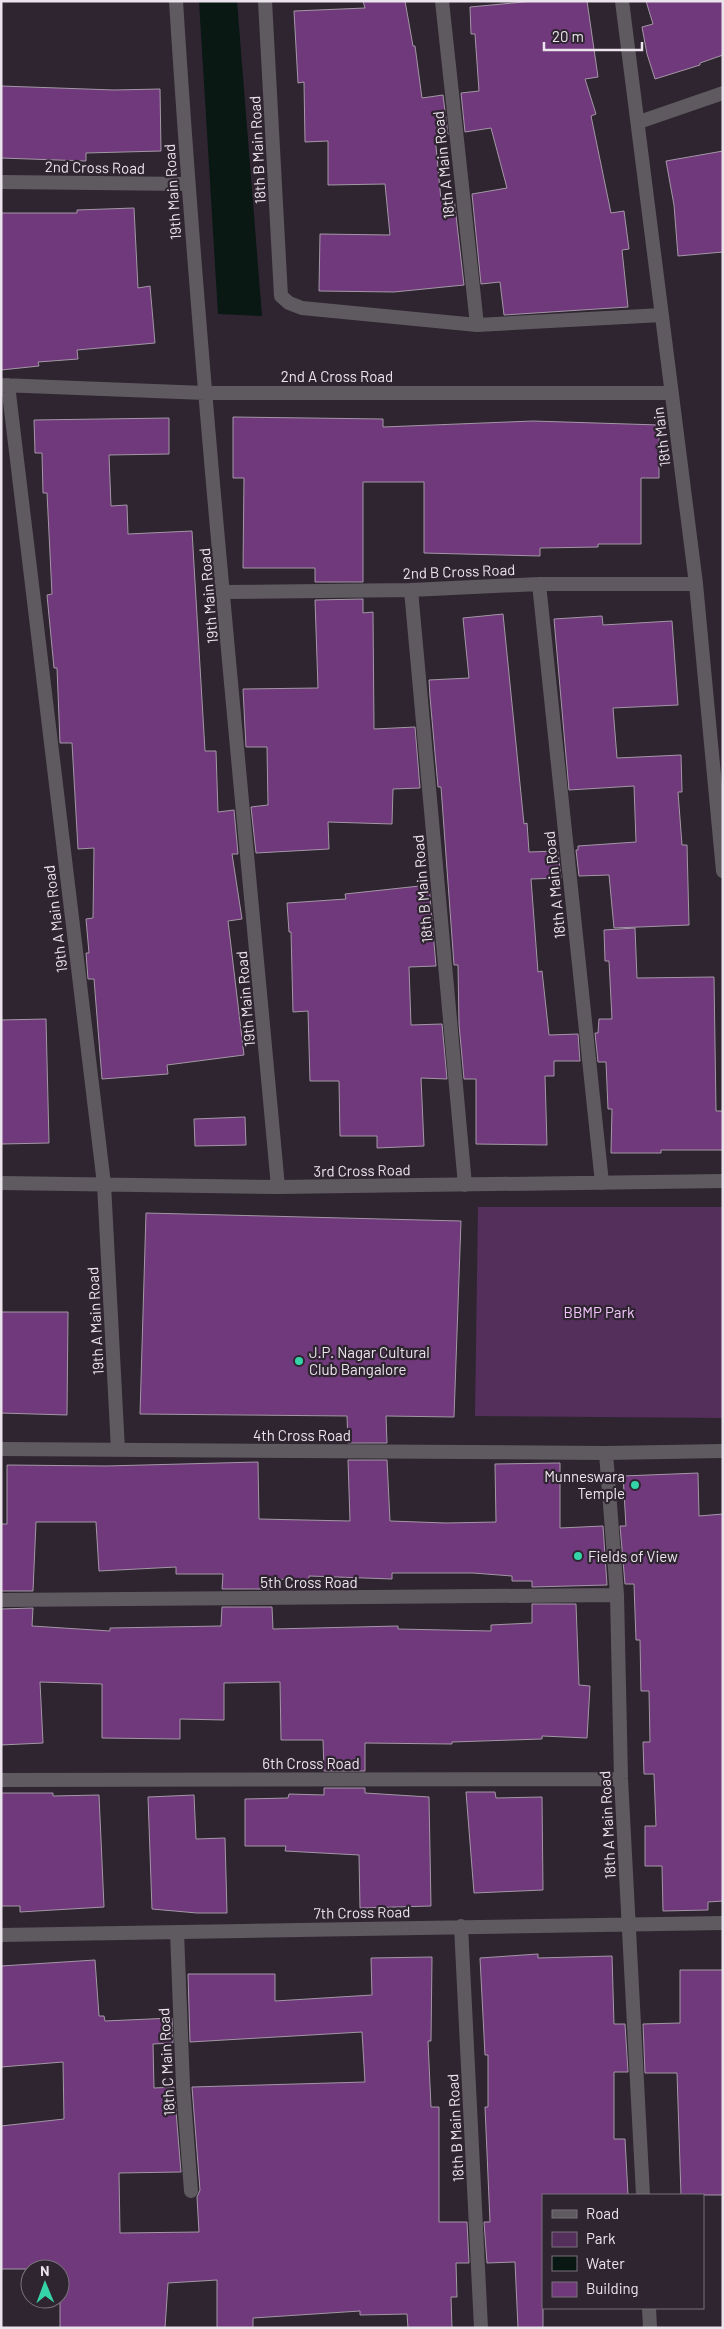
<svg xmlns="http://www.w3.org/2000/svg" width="724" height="2329" viewBox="0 0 724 2329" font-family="Barlow,sans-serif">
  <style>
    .green { fill: #542f5b }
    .water { fill: #091813 }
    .building { fill: #70397b; stroke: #a397a5 }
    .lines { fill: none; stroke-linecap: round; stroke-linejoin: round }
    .minor { stroke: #5f5a60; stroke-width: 14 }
    .poi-dot { fill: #34d4a8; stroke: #2f2531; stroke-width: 2 }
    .labels { text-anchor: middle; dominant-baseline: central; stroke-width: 4.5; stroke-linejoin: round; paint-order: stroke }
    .street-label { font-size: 15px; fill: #ebe4ec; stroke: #2f2531 }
    .park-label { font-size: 15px; fill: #f5c6fe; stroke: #2f2531 }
    .poi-label { font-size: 15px; fill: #ebe4ec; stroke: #2f2531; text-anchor: start }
  </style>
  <rect width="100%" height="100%" fill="#2f2531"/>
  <!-- green -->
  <path class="green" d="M478,1207h245v211l-248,-2z"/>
  <!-- water -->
  <path class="water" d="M199,1h38l25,315 -44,-2z"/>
  <!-- building -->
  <path class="building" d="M363,1h42l8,45h2l7,52 21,-3 5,40 -13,1 6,64 13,-2 10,87 -70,7 -75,-1 1,-57 70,1 -5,-51 -57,1v-44l-23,1 -1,-60 -6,1 -4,-72 71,-3z
    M534,1h53l11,76 -13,2 11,35 -5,2 20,97 13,-2 5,38 -7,1 6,57 -124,8 -4,-33 -19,2 -9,-90 35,-6 -16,-60 -26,4 -4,-39 18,-2 -4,-57h-4l-1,-27z
    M646,1h77v54l-23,8v2l-45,14 -8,-25 -5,-27 11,-3z
    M1,86l113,4 46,-1 1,62 -75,2v8l-85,-3z
    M723,151v101l-45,4 -4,-51 -8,-44z
    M134,208l4,80 12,-2 5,57 -78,7 1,9 -40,3 1,4 -38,4v-157h76v-3z
    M233,417l150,2v8l150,-6 126,4v53h-18v66h-43v3l-58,1v8l-116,-3v-71h-61v100h-48v-14h-72l1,-90h-11z
    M169,418v36l-60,1 2,51 16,-1 1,29 64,-3 13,220h11l2,61 16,-2 4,44h-6l10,65 -14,2 16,134 -77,10 1,9 -66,5 -8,-100h-6l-2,-26h3l-3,-34 7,-1 1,-70 -16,1 -6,-106h-12l-3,-75h-3l-7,-73 5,-1 -5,-101h-4l-1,-40h-7l-1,-33z
    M363,599v14l10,-1 1,117 41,-2 5,61 -27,1 -1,35 -64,-2 1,27 -73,4 -5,-46 17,-2 -1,-58h-21l-3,-58 75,-1 -3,-88z
    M503,614l21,210 3,-1 2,29 29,-1 3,27 -30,1 7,93 4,-1 7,64 29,-1 2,27h-26v15h-9l2,69 -71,-1v-65h-12l-5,-55 -1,-59h-4l-13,-178h-3l-8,-90 -1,-17 40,-2 -6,-60z
    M602,616l1,9 69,-4 6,84 -65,3 4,50 64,-3 1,37h-4l4,53h5l2,80 -75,3 -5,-53 -30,1 -3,-26h2v-4l58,-4 -2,-56 -65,4 -15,-171z
    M429,885l7,81 -27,1 2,58 31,-1 5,55 -26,-1 3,68 -47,2v-12h-37l-1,-55h-29l-2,-70 -15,1 -2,-80h-2l-2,-29 59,-4 -1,-5z
    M635,928l2,50 77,-1 2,134h7v39h-62v3h-50l1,-44h-4l-2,-47h-8l-3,-29h3l1,-14h13l-3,-58h-4l-1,-31z
    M46,1019l3,124 -48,1v-124z
    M245,1117l1,28 -51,1 -1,-27z
    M146,1213l315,8 -7,196 -68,-1 1,27h-39l-1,-27 -207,-2z
    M1,1312h67l-1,103 -66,-2z
    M348,1460h39l3,61 56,2 50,-1 -1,-58 65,-1v65l43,-2 4,59 -75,2v-6h-20v-5l-39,-3h-81v6l-83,-3v4l-38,-1v10h-49l1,-15h-47v-7l-77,4 -3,-49h-60l-3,69h-32v-67h6v-59l99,1 152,-4 1,57 91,2z
    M698,1473l1,43 24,-2v387l-15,1v8l-45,1 -1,-45h-17v-40h11l-2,-52h-10l-1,-32h7l-1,-51h-8l-1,-51h-4l-2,-56h-9l-5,-58h6l-3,-50z
    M532,1604h44l3,81 11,1 -3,52 -45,-2v3l-90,3v2l-87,-1v28h-41l-1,-31h-42l-1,-58 -56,1v37l-44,-1v20l-78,-1v-54l-62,-2 3,61 -42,2v-136l32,-1 -1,18 78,5v-3l111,-2 1,-19h50l1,22 125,-3v3l93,2v-6l41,-2z
    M324,1788h41v5l64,4 2,109 -71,2 -1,-53 -74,-4 1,-5h-41v-47l43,-1 1,-4 35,1z
    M466,1792h29l1,6 46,-1 1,93 -69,3z
    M1,1793h52v3l46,-1 5,112 -84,5v-6h-19z
    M194,1795l2,44 29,-1 2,75h-30l-45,-4 -4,-112z
    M538,1954v4l74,-2 2,68h11l3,48h-14v67h11l3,56h-85v133h-25l-3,-66 -28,1 -3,-41h6l-5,-115h3v-52h-3l-5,-97z
    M432,1957l-1,84h-3l3,66h8v115h28l2,41h-13l1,34h-6l1,31h-44l-1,-14 -47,1v-4l-107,7v10h-36v-48l-49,3 -3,45h-105v-59h-59v-143l63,-7 -1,-57 -62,5v-101l94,-6 4,56h5l1,5 67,-3 1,25 -20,1 1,44 20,-1 7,85 -62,1 1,60 79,-1 -2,-35 3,-7 -8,-103 173,-5 -3,-50 -172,10 -2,-68h87v27l97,-6 -1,-37z
    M680,1970h43v225h-42l-4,-122h-32l-2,-49 37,-1z"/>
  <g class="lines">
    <!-- minor -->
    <path class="minor" d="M176,1c25,396 66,791 102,1186
      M265,1l16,295 8,7 13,5 175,17 185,-10
      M442,1l35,324
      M622,1l74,583 27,287
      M639,122l84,-29
      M1,182l186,2
      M1,385l204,8h467
      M8,385l96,799 14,266
      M539,584l63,599
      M411,590l54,595
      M224,592l187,-2 128,-6h157
      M1,1183l277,4 445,-6
      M1,1449l605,4 117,-2
      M606,1453l11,142 4,184 22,416
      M1,1600l616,-5
      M1,1780l620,-1
      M461,1926l20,402
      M177,1932l6,154 8,105
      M1,1935l722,-12
      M649,2308l1,20"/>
  </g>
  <!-- markers -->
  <g class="poi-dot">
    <circle cx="299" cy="1361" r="5"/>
    <circle cx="635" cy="1485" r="5"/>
    <circle cx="578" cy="1556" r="5"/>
  </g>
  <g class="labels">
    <!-- street labels -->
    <g class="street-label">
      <text transform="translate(257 150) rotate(-93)">18th B Main Road</text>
      <text transform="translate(443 165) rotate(-96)">18th A Main Road</text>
      <text transform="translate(95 167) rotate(1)">2nd Cross Road</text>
      <text transform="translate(172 192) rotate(-94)">19th Main Road</text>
      <text x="337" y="376">2nd A Cross Road</text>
      <text transform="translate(661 437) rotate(-97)">18th Main</text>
      <text transform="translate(459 571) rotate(-2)">2nd B Cross Road</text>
      <text transform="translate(208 596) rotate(-95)">19th Main Road</text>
      <text transform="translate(554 885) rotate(-96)">18th A Main Road</text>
      <text transform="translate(422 889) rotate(-95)">18th B Main Road</text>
      <text transform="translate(55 919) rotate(-97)">19th A Main Road</text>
      <text transform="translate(245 999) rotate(-95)">19th Main Road</text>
      <text transform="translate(362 1170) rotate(-1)">3rd Cross Road</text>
      <text transform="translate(95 1321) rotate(-93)">19th A Main Road</text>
      <text x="302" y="1435">4th Cross Road</text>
      <text x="309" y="1582">5th Cross Road</text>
      <text x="311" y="1763">6th Cross Road</text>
      <text transform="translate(607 1825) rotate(-93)">18th A Main Road</text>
      <text transform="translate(362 1912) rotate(-1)">7th Cross Road</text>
      <text transform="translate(166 2062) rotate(-93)">18th C Main Road</text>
      <text transform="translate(455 2128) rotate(-93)">18th B Main Road</text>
    </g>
    <!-- park labels -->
    <g class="park-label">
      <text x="599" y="1312">BBMP Park</text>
    </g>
    <!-- poi labels -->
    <g class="poi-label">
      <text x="309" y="1352">J.P. Nagar Cultural<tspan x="309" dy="17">Club Bangalore</tspan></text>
      <text x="625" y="1476" text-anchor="end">Munneswara<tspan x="625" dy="17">Temple</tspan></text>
      <text x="588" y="1556">Fields of View</text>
    </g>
  </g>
  <!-- border -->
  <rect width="724" height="2329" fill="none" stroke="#ebe4ec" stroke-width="5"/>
  <!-- legend -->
  <rect x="542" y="2194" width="162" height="115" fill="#2f2531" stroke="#7a717c"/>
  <rect x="552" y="2210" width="25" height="8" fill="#5f5a60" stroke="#7a717c"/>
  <text x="586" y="2219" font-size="15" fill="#ebe4ec">Road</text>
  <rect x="552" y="2232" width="25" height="15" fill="#542f5b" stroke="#7a717c"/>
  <text x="586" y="2244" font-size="15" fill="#ebe4ec">Park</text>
  <rect x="552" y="2256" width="25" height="15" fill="#091813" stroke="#7a717c"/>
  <text x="586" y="2269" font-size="15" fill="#ebe4ec">Water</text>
  <rect x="552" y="2282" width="25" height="15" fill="#70397b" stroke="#7a717c"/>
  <text x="586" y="2294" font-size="15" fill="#ebe4ec">Building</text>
  <!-- north arrow -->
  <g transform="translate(45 2284) rotate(359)"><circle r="24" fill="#2f2531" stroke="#7a717c"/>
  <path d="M0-4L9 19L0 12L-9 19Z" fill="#34d4a8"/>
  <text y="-8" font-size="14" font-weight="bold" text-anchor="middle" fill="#ebe4ec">N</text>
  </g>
  <!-- scale -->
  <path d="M544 42v8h98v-8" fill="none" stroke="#ebe4ec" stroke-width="2.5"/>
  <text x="552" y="42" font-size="15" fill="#ebe4ec" stroke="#2f2531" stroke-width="4" paint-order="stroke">20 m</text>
</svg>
